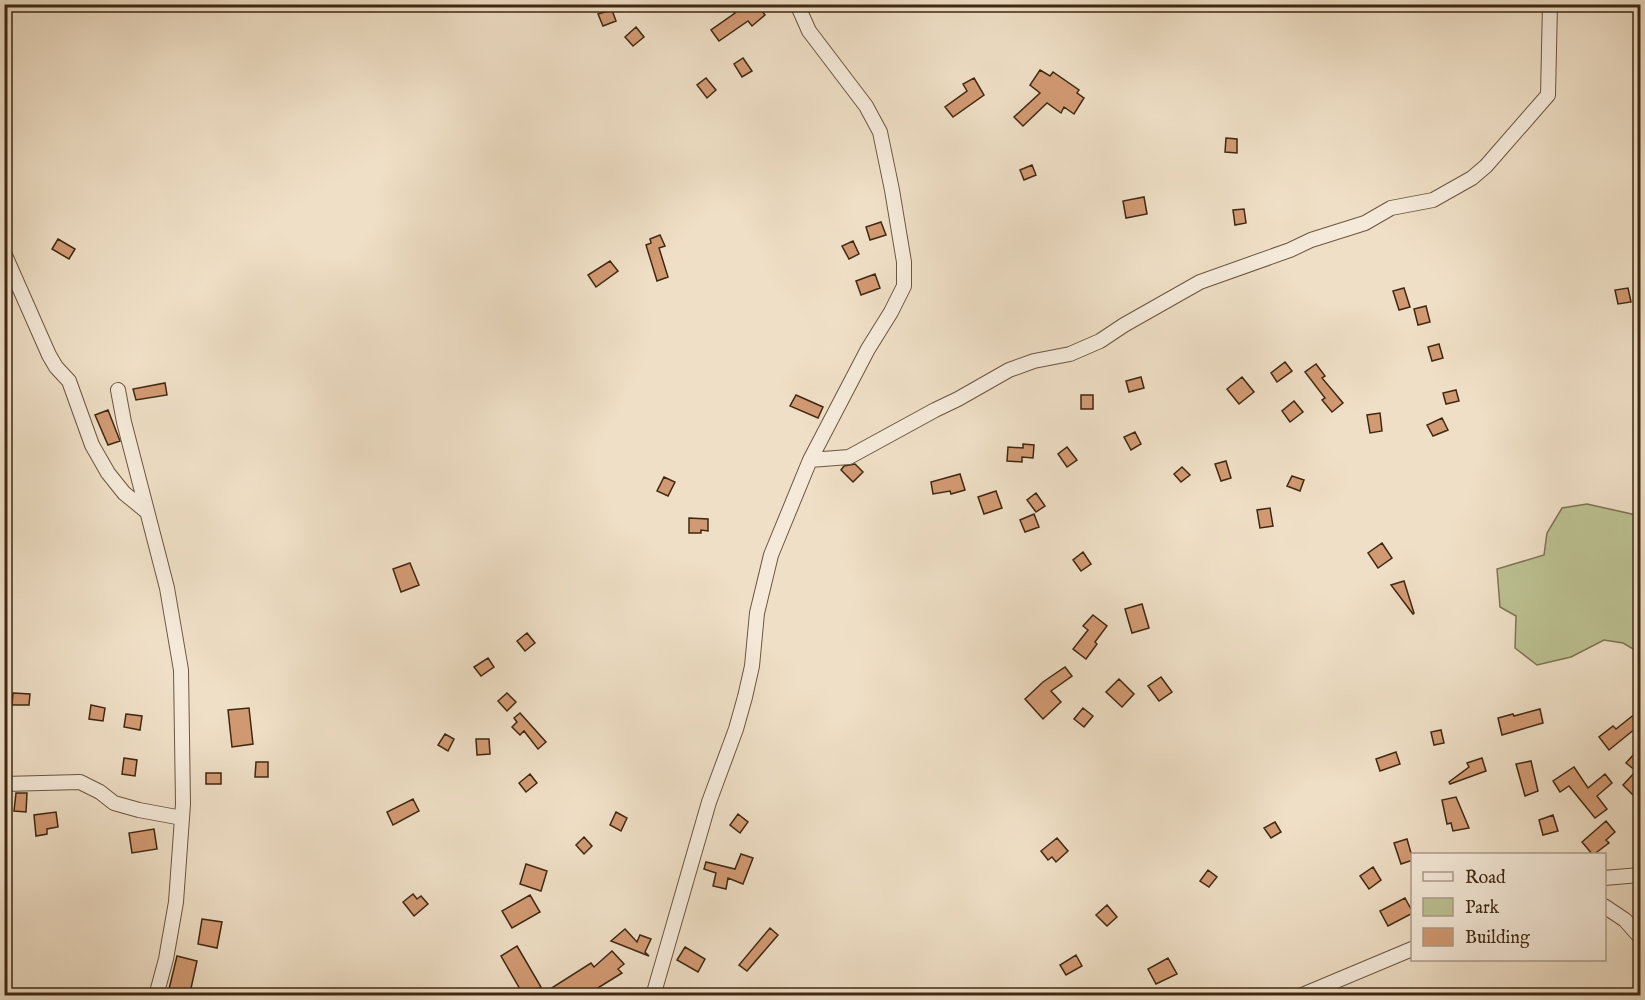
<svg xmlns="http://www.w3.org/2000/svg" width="1645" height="1000" viewBox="0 0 1645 1000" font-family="'IM FELL English',serif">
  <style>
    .green { fill: #bcc192; stroke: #7e7452; stroke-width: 1.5 }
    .building { fill: #d29a73; stroke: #3f2812; stroke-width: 1.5 }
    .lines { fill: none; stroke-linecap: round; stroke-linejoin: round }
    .minor-casing { stroke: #6b563f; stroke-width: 16 }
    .minor { stroke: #f5eada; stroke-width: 14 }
  </style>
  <rect width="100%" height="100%" fill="#efdfc6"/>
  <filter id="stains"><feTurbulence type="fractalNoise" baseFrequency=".00333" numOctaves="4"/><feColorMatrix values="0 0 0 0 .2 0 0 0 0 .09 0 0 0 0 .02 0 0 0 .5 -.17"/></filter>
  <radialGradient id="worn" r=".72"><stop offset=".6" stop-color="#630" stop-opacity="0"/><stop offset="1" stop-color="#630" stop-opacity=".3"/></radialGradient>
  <!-- green -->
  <path class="green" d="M1587,504l49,11 4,10v128l-17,-10 -19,-3 -33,17 -34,8 -22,-17 1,-32 -16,-9 -3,-38 47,-14 3,-22 15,-25z"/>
  <!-- building -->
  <path class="building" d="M728,4h29l8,11 -13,11 -4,-5 -29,20 -8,-11 24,-17z
    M612,10l4,11 -13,5 -5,-12z
    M636,27l8,10 -11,9 -8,-9z
    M743,58l9,13 -10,6 -8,-13z
    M1040,70l10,6 3,-4 26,18 -2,3 7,5 -10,16 -10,-7 -3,6 -14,-10 -24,23 -9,-9 26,-24 -10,-8z
    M706,78l10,12 -9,8 -10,-13z
    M974,78l10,17 -31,22 -8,-10 22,-16 -4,-7z
    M1226,138l11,1v14l-12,-1z
    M1032,165l4,10 -12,5 -4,-10z
    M1144,197l3,17 -21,4 -3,-17z
    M1244,209l2,14 -11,2 -2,-15z
    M881,222l5,13 -16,5 -4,-13z
    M660,235l5,11 -6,2 9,29 -11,4 -11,-36 5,-2 -1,-4z
    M58,239l17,10 -6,10 -17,-10z
    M853,241l6,13 -10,5 -7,-13z
    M610,261l8,10 -22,16 -8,-12z
    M875,274l5,14 -19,7 -5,-14z
    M1404,288l6,19 -11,3 -6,-19z
    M1628,288l3,14 -13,2 -3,-14z
    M1426,306l4,16 -12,3 -4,-16z
    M1439,344l4,14 -11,3 -4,-14z
    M1285,362l7,9 -15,11 -6,-9z
    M1316,364l9,12 -3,2 21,25 -11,9 -10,-12 3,-2 -20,-26z
    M1141,377l3,11 -15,4 -3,-11z
    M1242,377l12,15 -15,12 -12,-15z
    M165,383l2,12 -31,5 -3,-11z
    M1456,390l3,11 -13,3 -3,-11z
    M796,395l27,12 -5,11 -28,-12z
    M1081,395h12v14h-12z
    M1294,401l9,11 -13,10 -8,-11z
    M108,410l12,31 -12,4 -13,-30z
    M1380,413l2,18 -12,2 -3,-18z
    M1442,418l6,12 -15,6 -6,-11z
    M1135,432l6,12 -10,6 -7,-13z
    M1023,444l11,1 -1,13 -11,-1v5l-15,-1 1,-14 15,1z
    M1067,447l10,13 -10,7 -9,-13z
    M1226,461l5,17 -10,3 -6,-17z
    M855,464l8,8 -10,10 -12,-12 3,-4z
    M1182,467l8,8 -9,7 -7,-8z
    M960,474l5,16 -14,4 -1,-3 -17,3 -2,-12z
    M1292,476l12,4 -4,11 -13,-5z
    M664,477l11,5 -7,14 -11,-5z
    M996,491l6,17 -18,6 -6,-17z
    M1036,493l9,13 -9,6 -9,-12z
    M1270,508l3,18 -13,2 -3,-18z
    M1034,514l5,13 -14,5 -5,-12z
    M689,518l19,1v12l-7,-1v3h-12z
    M1382,543l10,15 -14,10 -10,-15z
    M1083,552l8,12 -10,7 -8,-11z
    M410,563l9,22 -18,7 -8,-23z
    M1404,581l10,32 -1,1 -22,-29z
    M1142,604l7,24 -17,5 -7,-24z
    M1093,615l14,11 -12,16 2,2 -11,15 -13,-10 15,-19 -5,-4z
    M527,633l8,10 -10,8 -8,-10z
    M488,658l6,9 -13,9 -7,-9z
    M1065,667l7,9 -21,15 10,11 -18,17 -18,-20 18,-17z
    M1161,677l11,15 -13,9 -11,-15z
    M1119,679l15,15 -12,13 -16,-15z
    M13,693l17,1 -1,11h-17z
    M507,693l9,9 -9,9 -9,-10z
    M91,705l14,3 -2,13 -14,-2z
    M249,708l4,36 -21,3 -4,-37z
    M1083,708l10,8 -9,11 -10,-8z
    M1540,709l3,14 -41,12 -4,-17 15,-4 1,2z
    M1641,709v15l-32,26 -10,-13 14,-11 3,3z
    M520,713l26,29 -8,7 -14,-18 -4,4 -8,-8 5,-5 -3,-4z
    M126,714l16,2 -2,14 -16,-3z
    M1441,730l3,13 -10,2 -3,-13z
    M445,734l9,5 -6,12 -10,-6z
    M476,739h13l1,15 -13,1z
    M1396,752l4,12 -20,7 -4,-12z
    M1634,754l7,6v30l-7,6 -11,-11 13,-14 -10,-8z
    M124,758l13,2 -2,16 -13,-2z
    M1482,758l4,13 -36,13 -1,-2 20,-15 -2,-4z
    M1531,761l7,30 -13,5 -9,-32z
    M256,762h12v15h-13z
    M1574,767l14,21 17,-14 7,9 -15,13 10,13 -12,9 -26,-32 -9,6 -7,-11z
    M206,773h15v11h-15z
    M530,774l7,9 -11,9 -7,-9z
    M16,793h11l-1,19 -12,-1z
    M1456,797l13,31 -16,3 -2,-8 -4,1 -5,-24z
    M413,799l6,12 -26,14 -6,-13z
    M56,812l2,15 -11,2v5l-11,2 -2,-21z
    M616,812l11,6 -6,13 -11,-6z
    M738,814l10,8 -8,11 -10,-8z
    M1553,815l5,16 -15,4 -4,-15z
    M1606,821l9,11 -9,8 3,3 -16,12 -11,-13z
    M1275,822l6,10 -10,6 -7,-10z
    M154,829l3,20 -25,4 -3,-20z
    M584,837l8,9 -8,8 -8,-9z
    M1057,838l11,13 -12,11 -4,-5 -4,3 -7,-9z
    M1407,839l6,21 -12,4 -7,-21z
    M741,854l12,4 -10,26 -15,-6 -2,11 -13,-3 3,-13 -12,-4 2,-7 29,7z
    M526,864l21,7 -6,20 -21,-7z
    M1373,867l8,13 -12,9 -9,-13z
    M1208,870l9,7 -8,10 -9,-6z
    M413,894l4,5 4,-3 7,8 -14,12 -11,-14z
    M530,895l10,17 -28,16 -10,-17z
    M1405,898l8,15 -25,13 -8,-15z
    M1107,905l10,12 -10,9 -11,-11z
    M202,919l20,3 -5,26 -19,-4z
    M770,928l8,7 -31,36 -8,-6z
    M625,929l12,13 3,-7 11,4 -6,13 4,4 -38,-15z
    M517,946l24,41 -14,9h-3l-23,-40z
    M685,947l20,12 -7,13 -21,-12z
    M612,951l12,13 -6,5 4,4 -37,23h-46l52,-33 3,4z
    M1076,955l6,11 -16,9 -6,-10z
    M177,956l20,5 -7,32 -21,-4z
    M1168,958l9,16 -21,10 -8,-15z"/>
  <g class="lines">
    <!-- minor casing -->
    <g class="minor-casing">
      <path id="minor" d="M4,253l45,102 7,12 13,14 23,64 16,28 16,20 22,18
        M118,390l6,32 43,166 14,82 2,134 -7,98 -10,57 -10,37
        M810,460l39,-3 86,-47 23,-11 51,-29 25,-9 36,-7 30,-13 24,-16 76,-43 90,-32 21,-10 54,-17 26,-15 42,-8 39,-22 14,-12 62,-71 2,-91
        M4,784l76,-2 20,10 14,11 25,7 43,8
        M1604,878l36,-3
        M1604,906l21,14 15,17
        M653,996l56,-194 27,-73 9,-32 7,-31 5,-53 14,-58 39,-95 58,-111 23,-37 13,-26v-24l-12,-72 -12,-58 -14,-26 -57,-75 -12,-27
        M1300,996l112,-47"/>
    </g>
    <!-- minor -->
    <use href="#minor" class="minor"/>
  </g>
  <!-- margin -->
  <rect width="1645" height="1000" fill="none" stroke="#efdfc6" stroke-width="24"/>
  <rect x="6" y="6" width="1633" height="988" fill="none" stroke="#3f2812" stroke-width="3"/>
  <rect x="12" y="12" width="1621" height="976" fill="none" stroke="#3f2812" stroke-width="1.5"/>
  <!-- legend -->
  <rect x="1411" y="853" width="195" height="108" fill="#f5eada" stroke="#ac9c8a" stroke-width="1.5"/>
  <rect x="1423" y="872" width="30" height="9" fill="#f5eada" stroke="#ac9c8a" stroke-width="1.5"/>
  <text x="1465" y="883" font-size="18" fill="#3f2812">Road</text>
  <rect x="1423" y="898" width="30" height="18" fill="#bcc192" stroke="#ac9c8a" stroke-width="1.5"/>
  <text x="1465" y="913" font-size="18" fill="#3f2812">Park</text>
  <rect x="1423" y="928" width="30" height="18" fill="#d29a73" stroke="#ac9c8a" stroke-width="1.5"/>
  <text x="1465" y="943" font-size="18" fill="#3f2812">Building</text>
  <rect width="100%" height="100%" filter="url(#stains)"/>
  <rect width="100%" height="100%" fill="url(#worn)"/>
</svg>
